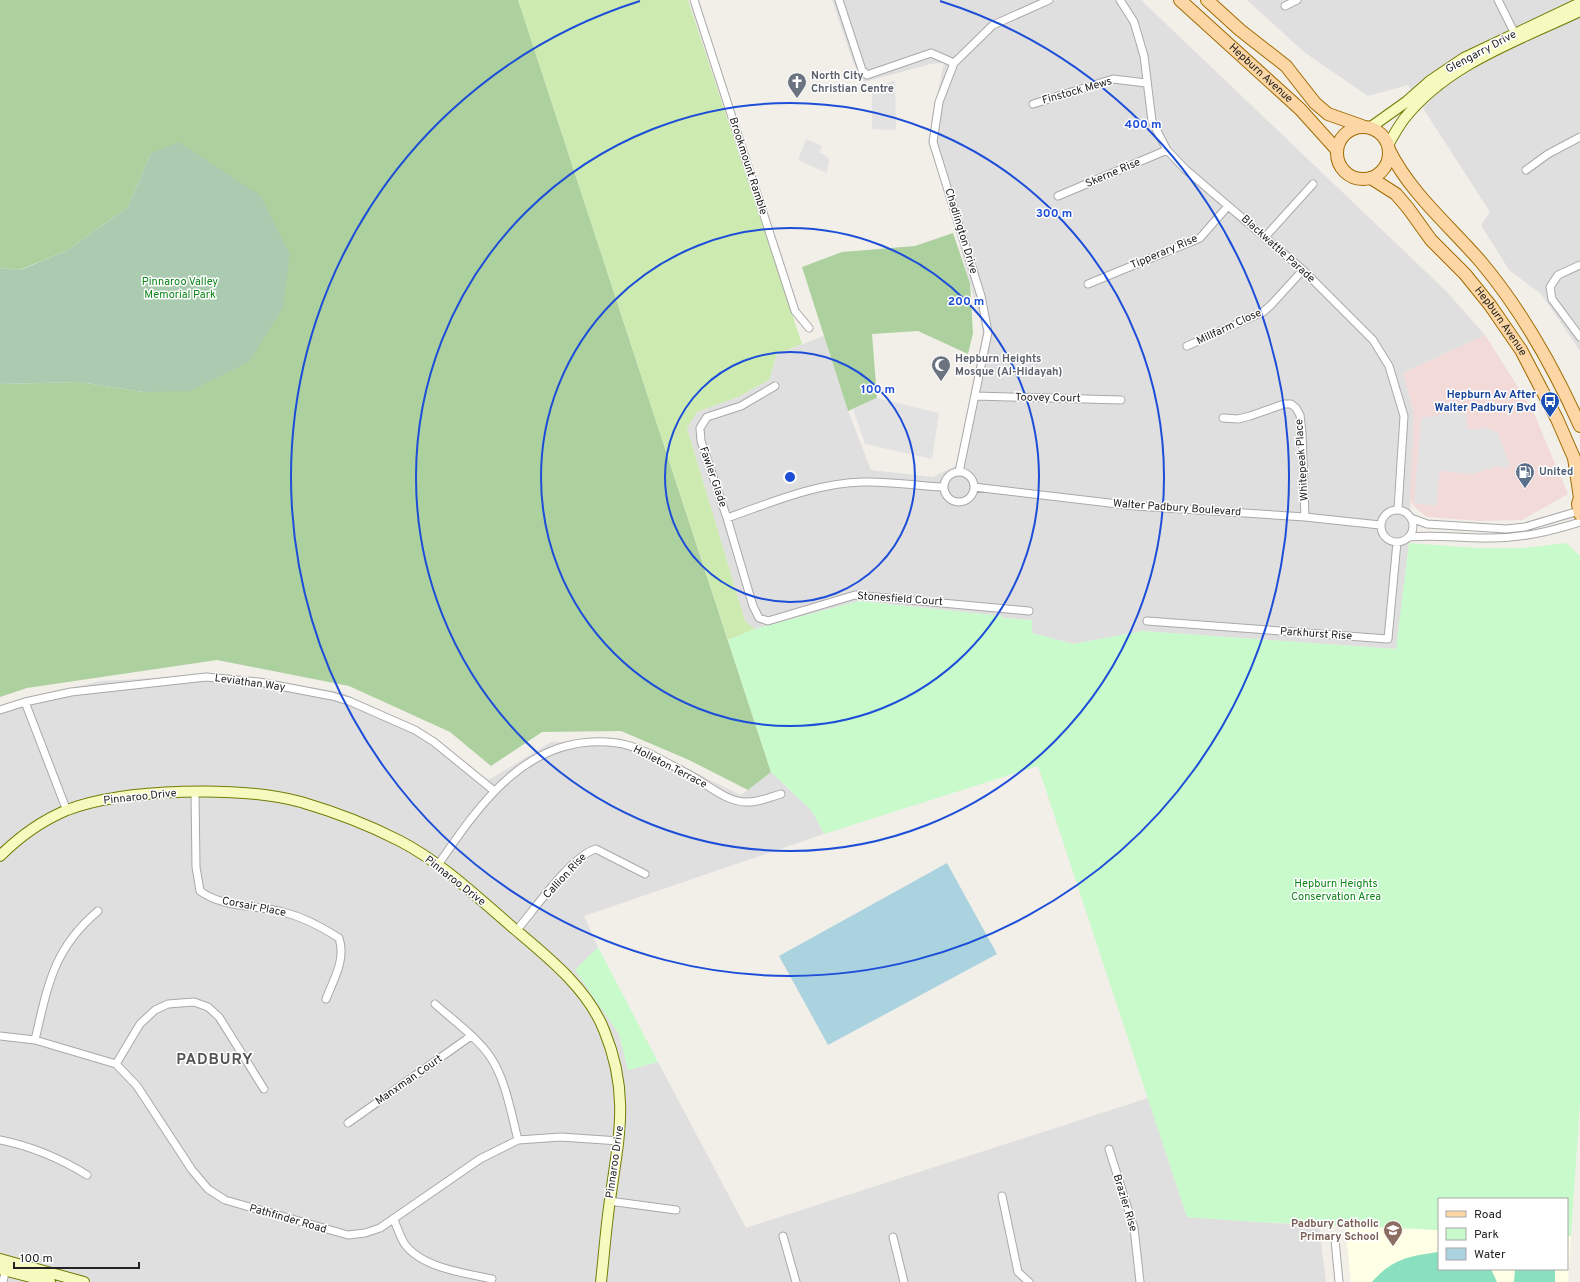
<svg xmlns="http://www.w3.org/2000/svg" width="1580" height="1282" viewBox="0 0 1580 1282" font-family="Overpass,sans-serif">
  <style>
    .residential { fill: #e0dfdf }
    .commercial { fill: #f2dad9 }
    .education { fill: #ffffe5 }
    .grass { fill: #cdebb0 }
    .forest { fill: #add19e }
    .cemetery { fill: #aacbaf }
    .park { fill: #c8facc }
    .pitch { fill: #88e0be }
    .parking { fill: #e2e2e2 }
    .water { fill: #aad3df }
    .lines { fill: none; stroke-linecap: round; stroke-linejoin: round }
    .street-casing { stroke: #a9a9a9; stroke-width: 9 }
    .secondary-casing { stroke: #707d05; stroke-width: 12 }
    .primary-casing { stroke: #a06b00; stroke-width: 14 }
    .street { stroke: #fff; stroke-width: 7 }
    .secondary { stroke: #f7fabf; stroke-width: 10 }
    .primary { stroke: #fcd6a4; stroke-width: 12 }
    .ring { fill: none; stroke: #1d4ed8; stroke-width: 2 }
    .labels { text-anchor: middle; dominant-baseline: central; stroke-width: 3; stroke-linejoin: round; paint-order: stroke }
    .street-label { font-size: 11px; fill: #222; stroke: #fff }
    .worship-label { font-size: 11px; font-weight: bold; fill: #5b616d; stroke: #fff; text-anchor: start }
    .park-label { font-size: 11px; fill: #0c8416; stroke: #fff }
    .transit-label { font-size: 11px; font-weight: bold; fill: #164399; stroke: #fff; text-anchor: end }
    .service-label { font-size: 11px; font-weight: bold; fill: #4e5e75; stroke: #fff; text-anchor: start }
    .education-label { font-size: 11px; font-weight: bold; fill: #785e54; stroke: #fff; text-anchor: end }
    .district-label { font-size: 15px; font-weight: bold; letter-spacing: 1px; fill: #555; stroke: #fff }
    .centre { fill: #1d4ed8; stroke: #fff; stroke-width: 2 }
    .ring-label { font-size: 12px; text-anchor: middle; font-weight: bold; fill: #1d4ed8; stroke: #fff; stroke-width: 3; stroke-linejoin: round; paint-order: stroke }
  </style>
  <rect width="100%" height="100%" fill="#f2efe9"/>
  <!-- residential -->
  <path class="residential" d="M832,0h309l305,291 39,44 -82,38 11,40 -5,130 -12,106 -254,-18 -70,13 -41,-11v-13l-30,-2v-2l-143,-15 -104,28 -10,-8 -58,-193 10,-16 41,-15 31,-17 8,-26 47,-18 24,75 23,59 62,7 25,-12 25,-134 -33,-121 -18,-92 12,-55 -13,1 -67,18 -11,-20z
    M1247,0h333v351l-39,-57 -32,-24 -28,-45 9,-13 -82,-127 -40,11 -64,-44z
    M226,674l115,18 77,35 69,54 64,-39 78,-1 112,54 30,-23 41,39 12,23 -240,82 14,31 -22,23 43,64 9,36 30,-8 88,166 402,-130 39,119 132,9 7,56h-1326v-577l100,-24z"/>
  <!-- commercial -->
  <path class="commercial" d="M1485,335l47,74 36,85 -46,26 -43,1 -52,-4 -9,-7 -8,-9 4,-88 -11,-40z"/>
  <!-- education -->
  <path class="education" d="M1345,1225l94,5v39h128v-33h4l-3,46h-217z"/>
  <!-- grass -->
  <path class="grass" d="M518,0h170l114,344 -25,10 -8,26 -31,17 -41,15 -10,16 58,193 10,8 -27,11z"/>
  <!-- forest -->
  <path class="forest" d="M0,0h518l253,772 -23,18 -59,-30 -68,-29 -79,1 -51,34 -41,-34 -101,-46 -132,-26 -190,28 -27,9v-313l80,-2 63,10 8,-239 -23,54 -62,44 -47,19 -19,-2z
    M953,233l17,50 3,50 -5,21 -50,-23 -46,3 5,64 -29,13 -46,-144 40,-15 73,-6z"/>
  <!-- cemetery -->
  <path class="cemetery" d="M179,142l81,53 30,59 -7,54 -34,54 -59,29 -47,1 -63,-10 -80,2v-116l20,2 46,-19 62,-44 23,-54z"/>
  <!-- park -->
  <path class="park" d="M1409,543l68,5h47l42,-5 14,13v547l-9,133h-4v-37h-128v31c-84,-4 -168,-6 -252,-13l-149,-451 -214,68 -12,-23 -41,-39 -43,-132 27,-11 104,-28 143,15v2l30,2v13l41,11 70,-13 253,18z
    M598,947l60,115 -30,8 -9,-36 -44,-64z"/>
  <!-- pitch -->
  <path class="pitch" d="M1439,1252v17h52l6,13h-125c20,-23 37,-26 67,-30z
    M1515,1269h40v13h-41z"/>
  <!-- parking -->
  <path class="parking" d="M895,80l1,50 -24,-1v-39z
    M806,139l16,7 -3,6 9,5 1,4 -2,12 -29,-13z
    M877,398l62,15 -7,46 -67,-15 -12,-35z
    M1454,412l11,1 3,17 18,-3 12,6 12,34 -8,1 -4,-2 -27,8 -31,-3 -4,35 -22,-3 7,-85z"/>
  <!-- water -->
  <path class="water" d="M947,863l50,91 -169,91 -49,-89z"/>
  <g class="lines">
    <!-- street casing -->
    <g class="street-casing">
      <path id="street" d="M694,0l101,311 14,17
        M839,0l23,70 5,5 64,-22 23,10 39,-38 56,-25
        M1120,0l14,22 10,34 8,65 15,29 18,19 118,101 70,70 16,26 15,50 -6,93
        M1498,0l19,38
        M1285,6l12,-6
        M954,63l-15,39 -6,40 48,154 7,36 -29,140
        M1033,104l80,-25 33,4
        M1526,170l22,-16 32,-17
        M1058,196l109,-46
        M1265,237l48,-53
        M1580,265l-22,10 -8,12 2,12 28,38
        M1088,284l112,-46 28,-32
        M1187,346l76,-34 8,-7 32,-35
        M775,386l-34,20 -34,11 -7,11 1,13 26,77 26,88 6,12 9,3 87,-26 174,16
        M975,396l146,4
        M1223,418l15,1 12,-3 34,-12h7l5,4 4,7 2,18 3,84
        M944 487a15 15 0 1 1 30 0a15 15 0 1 1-30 0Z
        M974,487l161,19 170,11 75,8
        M1381 526a16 16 0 1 1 32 0a16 16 0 1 1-32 0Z
        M727,518c43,-15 89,-35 136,-36 26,-1 54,4 80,5
        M1411,518l16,6 79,5 19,-2 54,-16
        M1409,537c28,-3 55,2 83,1 31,0 59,-7 88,-16
        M1147,621l241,18 9,-97
        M0,710l25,-8
        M195,792l1,75 4,24c23,17 57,14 83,21 20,5 39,15 56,26 7,21 -5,41 -13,61
        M67,811l-42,-109 46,-10 135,-15 53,5 73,14 17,5 66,29 19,12 59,48
        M438,865c43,-63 92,-134 179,-122 24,3 53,22 75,33 16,9 35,26 54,26 11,1 24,-5 35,-8
        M516,931c18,-21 56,-76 80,-82l49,25
        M435,1004c19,17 42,33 56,54 15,23 20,55 27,82
        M0,1036l35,4 81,24 21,22 55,84 16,19 17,11 123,35 17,-2 15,-5 100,-69 38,-19 43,-3 58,4
        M35,1040c13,-55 18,-91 63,-129
        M116,1064l24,-40 15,-14 13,-6 26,-2 14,5 11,10 45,72
        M348,1123l123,-87
        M0,1140c30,6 61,19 87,35
        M1109,1149l25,79 6,54
        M1002,1196l16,76 11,10
        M609,1201l67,9
        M394,1220c3,7 6,16 10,23 17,25 61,30 88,36
        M783,1236l13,46
        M893,1237l11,45
        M1335,1240l4,42
        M3,1282l3,-15"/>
    </g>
    <!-- secondary casing -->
    <g class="secondary-casing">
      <path id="secondary" d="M1371,127l35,-25 24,-21 34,-23 116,-55
        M1388,145c5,-9 10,-18 16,-26 43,-55 115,-79 176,-108
        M0,856c20,-20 41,-35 67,-46 58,-22 174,-24 234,-8 34,10 68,23 99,39 42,22 76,55 111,85 34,29 76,61 93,104 26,63 15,106 6,170 -4,27 -6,55 -9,82
        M0,1259l84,23
        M0,1269l50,13"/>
    </g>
    <!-- primary casing -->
    <g class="primary-casing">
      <g id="primary">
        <path id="s1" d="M1180,0l120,109 37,41"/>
        <path d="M1207,0l33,30 46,36 29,37 13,11 34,12"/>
        <circle cx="1363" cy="153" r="26"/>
        <path d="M1389,150c22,44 60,75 92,112 41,49 73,106 99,164"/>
        <path id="s2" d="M1371,178l25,16 12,14 23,32 34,34 25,31 31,45 36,69 17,39 6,40"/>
        <path d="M1580,498l-2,6 2,10"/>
      </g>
    </g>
    <!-- street -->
    <use href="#street" class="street"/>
    <!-- secondary -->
    <use href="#secondary" class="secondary"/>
    <!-- primary -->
    <use href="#primary" class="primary"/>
  </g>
  <!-- distance rings -->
  <g class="ring">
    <circle cx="790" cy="477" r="125"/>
    <circle cx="790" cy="477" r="249"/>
    <circle cx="790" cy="477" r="374"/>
    <path d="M940 1A499 499 0 1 1 640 1"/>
  </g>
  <!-- icons -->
  <defs>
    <g id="church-pin" transform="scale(1)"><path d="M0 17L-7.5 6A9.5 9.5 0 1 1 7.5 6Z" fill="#6b7280" stroke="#fff"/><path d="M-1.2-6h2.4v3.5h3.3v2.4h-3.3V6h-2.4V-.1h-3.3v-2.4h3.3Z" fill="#fff"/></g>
    <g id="mosque-pin" transform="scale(1)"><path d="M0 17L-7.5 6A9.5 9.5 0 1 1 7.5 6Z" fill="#6b7280" stroke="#fff"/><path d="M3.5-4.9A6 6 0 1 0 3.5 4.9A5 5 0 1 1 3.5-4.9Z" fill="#fff"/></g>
    <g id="bus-pin" transform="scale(1)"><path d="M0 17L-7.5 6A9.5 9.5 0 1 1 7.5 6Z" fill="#1a4fb4" stroke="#fff"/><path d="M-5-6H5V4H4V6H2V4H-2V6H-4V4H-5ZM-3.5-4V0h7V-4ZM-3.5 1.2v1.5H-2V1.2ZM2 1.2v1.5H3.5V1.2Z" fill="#fff"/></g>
    <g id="fuel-pin" transform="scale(1)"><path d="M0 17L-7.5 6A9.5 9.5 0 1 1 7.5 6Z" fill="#5c6f8a" stroke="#fff"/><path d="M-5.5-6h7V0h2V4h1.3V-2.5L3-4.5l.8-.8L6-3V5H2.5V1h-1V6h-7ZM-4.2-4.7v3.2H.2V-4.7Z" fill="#fff"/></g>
    <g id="school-pin" transform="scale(1)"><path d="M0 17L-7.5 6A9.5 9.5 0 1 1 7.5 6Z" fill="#8d6e63" stroke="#fff"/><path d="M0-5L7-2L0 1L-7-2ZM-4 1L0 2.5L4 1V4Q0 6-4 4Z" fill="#fff"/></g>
  </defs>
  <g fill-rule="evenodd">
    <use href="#church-pin" x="797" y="82"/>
    <use href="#mosque-pin" x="941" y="365"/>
    <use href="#bus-pin" x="1550" y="401"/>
    <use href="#fuel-pin" x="1525" y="472"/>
    <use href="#school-pin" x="1393" y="1230"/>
  </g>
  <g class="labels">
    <!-- street labels -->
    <g class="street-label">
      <text transform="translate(1481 52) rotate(-28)">Glengarry Drive</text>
      <text stroke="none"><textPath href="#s1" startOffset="109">Hepburn Avenue</textPath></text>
      <text transform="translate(1077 91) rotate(-16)">Finstock Mews</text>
      <text transform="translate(748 166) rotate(72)">Brookmount Ramble</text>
      <text transform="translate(1113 173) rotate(-23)">Skerne Rise</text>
      <text transform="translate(961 231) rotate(73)">Chadlington Drive</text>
      <text transform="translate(1278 249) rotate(42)">Blackwattle Parade</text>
      <text transform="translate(1164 252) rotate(-23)">Tipperary Rise</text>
      <text stroke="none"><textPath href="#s2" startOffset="195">Hepburn Avenue</textPath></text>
      <text transform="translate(1229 327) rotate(-25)">Millfarm Close</text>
      <text transform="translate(1048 398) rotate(1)">Toovey Court</text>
      <text transform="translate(1302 460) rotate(-94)">Whitepeak Place</text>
      <text transform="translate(713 477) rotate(71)">Fawler Glade</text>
      <text transform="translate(1177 508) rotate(4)">Walter Padbury Boulevard</text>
      <text transform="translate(900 599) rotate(4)">Stonesfield Court</text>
      <text transform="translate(1316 634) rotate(4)">Parkhurst Rise</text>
      <text transform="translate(250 683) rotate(8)">Leviathan Way</text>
      <text transform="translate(670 767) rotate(27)">Holleton Terrace</text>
      <text transform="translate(140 797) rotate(-6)">Pinnaroo Drive</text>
      <text transform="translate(565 876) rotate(-47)">Callion Rise</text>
      <text transform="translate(455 881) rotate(38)">Pinnaroo Drive</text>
      <text transform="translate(254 907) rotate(11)">Corsair Place</text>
      <text transform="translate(409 1080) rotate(-35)">Manxman Court</text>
      <text transform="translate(615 1162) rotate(-82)">Pinnaroo Drive</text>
      <text transform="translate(1125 1203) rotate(73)">Brazier Rise</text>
      <text transform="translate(288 1219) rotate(16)">Pathfinder Road</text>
    </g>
    <!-- worship labels -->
    <g class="worship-label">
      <text x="811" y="76">North City<tspan x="811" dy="13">Christian Centre</tspan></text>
      <text x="955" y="359">Hepburn Heights<tspan x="955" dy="13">Mosque (Al-Hidayah)</tspan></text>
    </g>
    <!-- park labels -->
    <g class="park-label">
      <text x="180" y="282">Pinnaroo Valley<tspan x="180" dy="13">Memorial Park</tspan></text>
      <text x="1336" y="884">Hepburn Heights<tspan x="1336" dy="13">Conservation Area</tspan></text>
    </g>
    <!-- transit labels -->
    <g class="transit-label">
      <text x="1536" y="395">Hepburn Av After<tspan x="1536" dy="13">Walter Padbury Bvd</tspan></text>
    </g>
    <!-- service labels -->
    <g class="service-label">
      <text x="1539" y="472">United</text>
    </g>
    <!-- education labels -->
    <g class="education-label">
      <text x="1379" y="1224">Padbury Catholic<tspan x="1379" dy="13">Primary School</tspan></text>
    </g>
    <!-- district labels -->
    <g class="district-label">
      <text x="215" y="1060">PADBURY</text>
    </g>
  </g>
  <circle cx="790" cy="477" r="6" class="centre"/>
  <g class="ring-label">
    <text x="1143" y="128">400 m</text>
    <text x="1054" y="217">300 m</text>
    <text x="966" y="305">200 m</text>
    <text x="878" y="393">100 m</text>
  </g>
  <!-- legend -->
  <rect x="1438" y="1198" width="130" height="72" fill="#ffffff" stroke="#a7a7a7"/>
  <rect x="1446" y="1211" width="20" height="6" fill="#fcd6a4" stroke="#a7a7a7"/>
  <text x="1474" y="1218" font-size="12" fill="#222222">Road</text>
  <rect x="1446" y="1228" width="20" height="12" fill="#c8facc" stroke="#a7a7a7"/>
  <text x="1474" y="1238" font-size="12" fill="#222222">Park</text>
  <rect x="1446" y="1248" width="20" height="12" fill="#aad3df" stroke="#a7a7a7"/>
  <text x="1474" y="1258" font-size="12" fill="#222222">Water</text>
  <!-- scale -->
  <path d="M14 1262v6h125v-6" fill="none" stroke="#222222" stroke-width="2"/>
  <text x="20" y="1262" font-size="12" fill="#222222" stroke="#ffffff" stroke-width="3" paint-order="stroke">100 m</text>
</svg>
